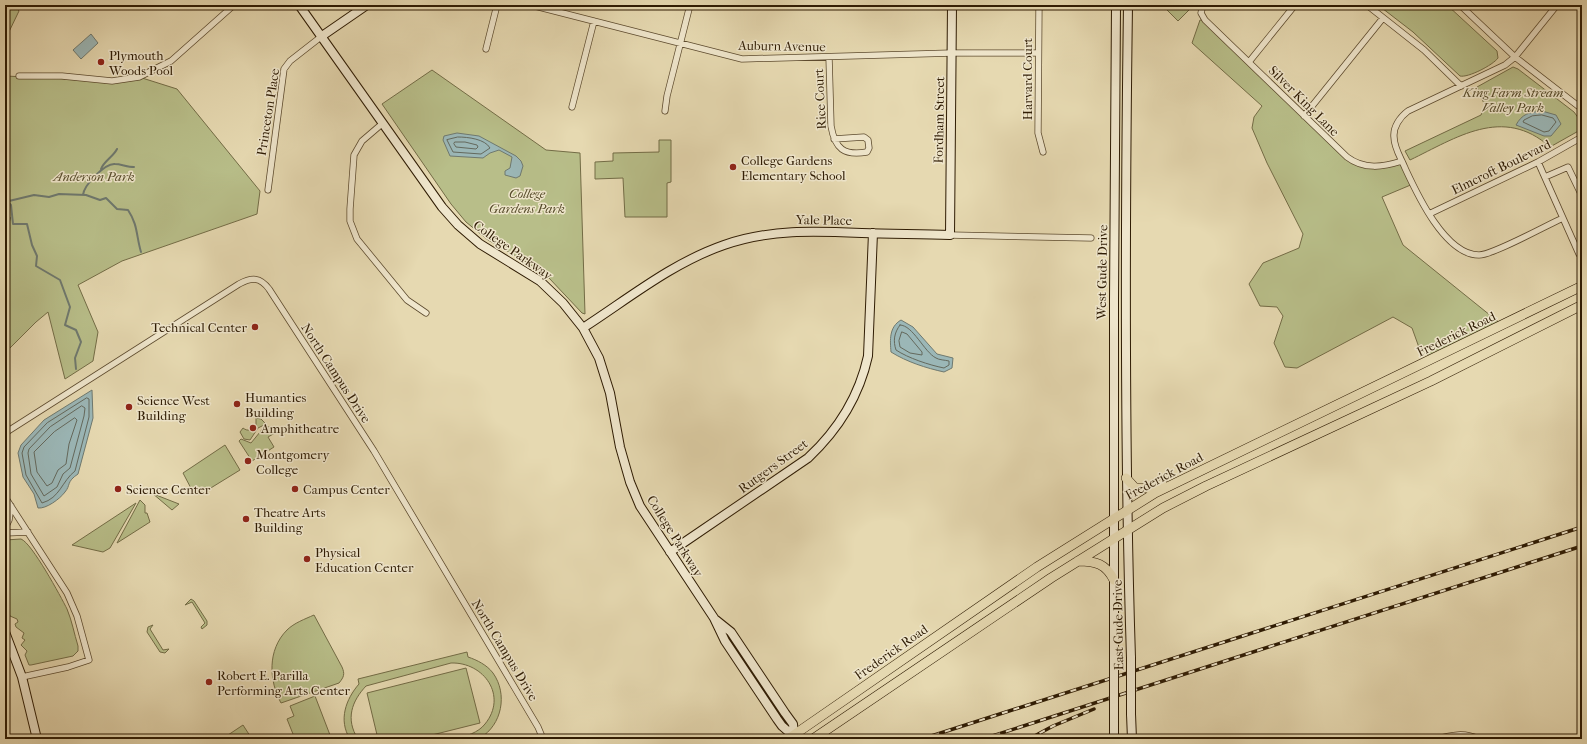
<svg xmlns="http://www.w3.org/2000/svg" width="1587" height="744" viewBox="0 0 1587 744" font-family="'IM FELL French Canon',serif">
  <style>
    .green { fill: #b8be89; stroke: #736c46 }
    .water { fill: #9bb7b7; stroke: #6f796f }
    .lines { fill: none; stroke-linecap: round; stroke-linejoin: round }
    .shore { stroke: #64695d; stroke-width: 1 }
    .stream { stroke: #6f796f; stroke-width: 2 }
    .street-casing { stroke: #5c4a2e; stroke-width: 7 }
    .secondary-casing { stroke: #2e1b03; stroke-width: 10 }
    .primary-casing { stroke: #2e1b03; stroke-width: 10 }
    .street { stroke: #efe6cc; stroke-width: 5.5 }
    .secondary { stroke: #efe6cc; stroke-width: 8 }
    .primary { stroke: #e6d9b1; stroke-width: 9 }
    .rail-casing { stroke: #2e1b03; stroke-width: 3.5 }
    .rail { stroke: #efe6cc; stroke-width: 2; stroke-dasharray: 6; stroke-linecap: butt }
    .secondary-bridge-casing { stroke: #2e1b03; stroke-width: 10; stroke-linecap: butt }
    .secondary-bridge { stroke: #efe6cc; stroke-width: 8 }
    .poi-dot { fill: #8f2418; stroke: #efe6cc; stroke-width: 1.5 }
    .labels { text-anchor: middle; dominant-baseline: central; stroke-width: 3; stroke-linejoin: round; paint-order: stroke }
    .street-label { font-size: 13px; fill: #2e1b03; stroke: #efe6cc }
    .poi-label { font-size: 13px; fill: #2e1b03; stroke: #efe6cc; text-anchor: start }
    .park-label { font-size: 13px; font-style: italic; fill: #574c2b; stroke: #efe6cc }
  </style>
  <rect width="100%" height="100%" fill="#e6d9b1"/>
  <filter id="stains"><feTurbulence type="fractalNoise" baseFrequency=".005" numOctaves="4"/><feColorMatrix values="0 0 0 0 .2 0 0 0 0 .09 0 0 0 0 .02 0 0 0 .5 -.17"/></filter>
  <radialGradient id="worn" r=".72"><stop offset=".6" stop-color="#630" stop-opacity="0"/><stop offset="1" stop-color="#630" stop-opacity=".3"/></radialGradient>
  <!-- green -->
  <path class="green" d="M5,5h10l4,6 -14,29z
    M1162,5h32l-16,16z
    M1378,5h69l50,46 1,7c-5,7 -30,20 -38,18l-47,-44z
    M1200,20h5l134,131 22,14 41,-4 11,23 -31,13 21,48 98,79 -69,32 -11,-3 -9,-25 -19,-11 -96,51 -12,-1 -11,-24 9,-27 -6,-9 -17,-1 -11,-22 14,-21 36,-15 4,-14 -36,-71 -15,-35 2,-11 8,-11 -70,-63z
    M1513,67l5,2 56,43 8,11v6l-32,18c-47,-42 -94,-9 -140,13l-5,-9 76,-36 4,-9 -8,-19z
    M432,70l114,80 34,3 5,161 -3,-1 -33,-35 -21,-15 -40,-23 -22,-18 -15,-18 -69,-100z
    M5,76l107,5 27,-4 38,12 83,102 -3,23 -135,47 -44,24 20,47 -5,29 -28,18 -17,-67 -12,10 -31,31z
    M659,140h12v42l-4,1v34h-42l-2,-39 -28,1v-17l18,-1v-8l46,-1z
    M256,418l5,1 5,5 -8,4 -8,12 -6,-1 -4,-7 3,-4c5,4 10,2 13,-3z
    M265,426l7,2 3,5 -7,4 6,10 -22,14 -13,-20 2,-2 10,4z
    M225,445l15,25 -39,24h-7l-11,-21z
    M155,492l1,3 23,9 -7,6 -20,-17z
    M140,500l5,5v8h2l3,9 -33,21z
    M136,503l-26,45 -7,4 -31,-7z
    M21,539c11,4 40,58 46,70 5,12 7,24 11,37v5l-5,5 -42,9h-2l-4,-10 2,-4 -6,-6 4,-5 -3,-2 2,-5 -8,-6 -1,-3 3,-2 -1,-3 -7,-3 -5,-10v-66z
    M191,599l3,2 13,20v4l-5,4 -1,-2 4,-4 -13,-21 -7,3z
    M314,615l28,52c3,7 2,10 -3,16l-58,20c-12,-22 -14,-53 6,-73 7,-7 18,-11 27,-15z
    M153,625l-3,4 13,21 6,-1 -4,4 -5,-1 -13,-20 1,-5z
    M467,652l1,5c9,3 19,8 25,16 15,21 9,52 -13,65 -6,3 -18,1 -25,1 11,-3 23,-6 30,-15 23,-28 -1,-62 -34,-61l-85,23c-14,15 -21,33 -8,53h-8c-12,-19 -4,-40 9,-55l-1,-5z
    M466,668l14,55 -64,16h-38l-11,-46z
    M315,696l15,39 -1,1 1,3h-35l-8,-20 7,-3 -4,-10z
    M243,725l9,14h-30z"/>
  <!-- water -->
  <path class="water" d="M91,34l7,9 -17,16 -8,-9z
    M1542,111l14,4 5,9 -10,12h-7l-28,-11c6,-11 13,-13 26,-14z
    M457,133l22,3 37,20 5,5 2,5 -3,10 -4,2 -11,-3v-4l5,-3 2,-11 -13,-7 -9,3 -7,5 -33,-2 -7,-16 1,-4z
    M901,320l12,7 24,27 16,4 -1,10 -8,4c-18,-4 -37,-10 -53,-20 -1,-12 -2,-25 10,-32z
    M92,390l1,28 -15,56c-12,8 -7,11 -13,18 -5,7 -19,17 -27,16l-4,-14 -11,-17 -5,-24 3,-8 23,-25z"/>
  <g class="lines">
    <!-- shore -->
    <path class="shore" d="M1542,115l11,3 3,4 -7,9 -5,1 -21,-10 1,-2 8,-4z
      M458,137c10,0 27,2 32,11l-9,6 -28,-2 -6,-12z
      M455,142h10l12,3 1,2 -2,2 -20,-2 -2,-3z
      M900,325c13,0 24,27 36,33 3,2 9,2 13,3v4l-5,3c-15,-3 -36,-10 -48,-18 -3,-9 -2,-17 4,-25z
      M902,332l5,2 15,18v3l-12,-2 -10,-6 -1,-6z
      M87,398l2,1v18l-14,54c-13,10 -15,27 -33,32l-16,-28 -4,-22 2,-6 23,-24z
      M82,406l3,2 -1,8 -14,52 -7,6 -6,13 -13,9 -13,-22 -3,-21 1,-4 21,-22z
      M75,418l2,2 -8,24 -3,20 -8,6 -6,13 -5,3 -10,-14 -3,-20 20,-20z"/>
    <!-- stream -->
    <path class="stream" d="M101,169c3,-8 12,-12 16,-20
      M83,195c1,-10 22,-32 32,-31 6,0 12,3 19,3
      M5,199l6,6 2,19h14l5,21 5,11 -1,10 24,14 10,27 -5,18 11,5 5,12 -6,16 1,11
      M9,201l25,-6 15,2 10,-3 27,1 14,5 6,-2 11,11 11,1c10,15 8,25 13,42
      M5,229l2,-1 3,-10"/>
    <!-- street casing -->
    <g class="street-casing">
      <path id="street" d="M531,5l211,54 210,-6h86
        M1039,5l-1,128 5,19
        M1203,5l-2,8 4,7 142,137c17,13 36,10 55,4
        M1367,5l57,45 37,36
        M1460,5l55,52 67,52
        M1557,5l-42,52 -10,8 -97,46c-8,6 -15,16 -14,26 0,11 7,21 11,31 12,26 40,87 74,87 14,0 68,-30 84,-37
        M486,49l11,-44
        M829,57l2,69c4,23 13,30 36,26l2,-4 -1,-8 -4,-3 -30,2
        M1249,62l46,-57
        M19,76h43l50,5 27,-4 32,-16 63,-56
        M572,107l22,-86
        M665,111l2,-15 23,-91
        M1304,116l79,-98
        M383,123l-21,18 -8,14 -4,54v12l7,18 50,61 19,13
        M1538,162l41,92 3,-2
        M1545,177l23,-10 14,29
        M268,190l16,-121 6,-8 32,-25
        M1429,214l109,-52 44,-25
        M950,235l141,3
        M5,433l234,-149c13,-7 21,-7 30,5l105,162 164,276 5,12
        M5,497l62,96 10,23 12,44 -21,7 -46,10
        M5,528l4,-8 2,-14
        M5,533l23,-1
        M1437,739c14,-4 28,-7 41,0"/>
    </g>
    <!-- secondary casing -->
    <g class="secondary-casing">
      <path id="secondary" d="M299,5l143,202 16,18 22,19 60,37 23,22 20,25 16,30 11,35 10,54 10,35 10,24 74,112 11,23 52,78 5,7 15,13
        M1128,5c-3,218 -4,436 3,653
        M322,36l45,-31
        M583,328c45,-29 89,-65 141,-83 45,-16 91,-14 138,-12 29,1 59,1 88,2l2,-230
        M670,552l138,-94c30,-28 51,-61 60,-102l5,-123
        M716,620l15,12 54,81 8,11 1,11
        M5,632l17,45 15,62
        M1114,668v-368l2,-295
        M1131,714l1,25
        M1114,715v24"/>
    </g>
    <!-- primary casing -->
    <g class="primary-casing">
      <path id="primary" d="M1126,478l9,10h19l8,-4
        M1078,561c18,0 28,3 36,19
        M788,739l249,-172 118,-74 427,-207
        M813,739l238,-161 112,-70 43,-22 225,-105 151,-76"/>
    </g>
    <!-- street -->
    <use href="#street" class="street"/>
    <!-- secondary -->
    <use href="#secondary" class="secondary"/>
    <!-- primary -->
    <use href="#primary" class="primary"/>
    <!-- rail casing -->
    <g class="rail-casing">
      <path id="rail" d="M922,739l660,-212
        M983,739l599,-193
        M1029,739l24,-13 41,-17"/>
    </g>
    <!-- rail -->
    <use href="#rail" class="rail"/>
    <!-- secondary-bridge casing -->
    <g class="secondary-bridge-casing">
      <path id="secondary-bridge" d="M1131,658v56
        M1114,715v-47"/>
    </g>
    <!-- secondary-bridge -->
    <use href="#secondary-bridge" class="secondary-bridge"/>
  </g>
  <!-- markers -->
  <g class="poi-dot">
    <circle cx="101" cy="62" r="4"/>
    <circle cx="733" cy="167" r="4"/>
    <circle cx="255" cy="327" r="4"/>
    <circle cx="237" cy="404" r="4"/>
    <circle cx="129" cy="407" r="4"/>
    <circle cx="253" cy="428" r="4"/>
    <circle cx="248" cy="461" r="4"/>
    <circle cx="118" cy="489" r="4"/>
    <circle cx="295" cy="489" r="4"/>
    <circle cx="246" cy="519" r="4"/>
    <circle cx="307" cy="559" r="4"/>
    <circle cx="209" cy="682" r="4"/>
  </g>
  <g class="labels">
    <!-- street labels -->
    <g class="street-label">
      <text transform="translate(782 46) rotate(1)">Auburn Avenue</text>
      <text transform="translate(1027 79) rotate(-90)">Harvard Court</text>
      <text transform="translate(820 99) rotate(-93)">Rice Court</text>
      <text transform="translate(1304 101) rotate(45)">Silver King Lane</text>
      <text transform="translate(268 112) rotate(-81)">Princeton Place</text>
      <text transform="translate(939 120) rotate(-89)">Fordham Street</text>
      <text transform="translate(1501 167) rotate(-26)">Elmcroft Boulevard</text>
      <text transform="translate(824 220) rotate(1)">Yale Place</text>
      <text transform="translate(513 250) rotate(35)">College Parkway</text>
      <text transform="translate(1102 272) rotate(-89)">West Gude Drive</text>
      <text transform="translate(1456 334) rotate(-26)">Frederick Road</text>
      <text transform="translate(336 373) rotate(57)">North Campus Drive</text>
      <text transform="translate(773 466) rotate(-36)">Rutgers Street</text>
      <text transform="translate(1164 476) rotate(-28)">Frederick Road</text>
      <text transform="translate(675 536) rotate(58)">College Parkway</text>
      <text transform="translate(1118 625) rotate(-91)">East Gude Drive</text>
      <text transform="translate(505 650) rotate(59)">North Campus Drive</text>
      <text transform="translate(891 652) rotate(-35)">Frederick Road</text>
    </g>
    <!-- poi labels -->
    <g class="poi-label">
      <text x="109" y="55">Plymouth<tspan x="109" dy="15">Woods Pool</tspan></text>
      <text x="741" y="160">College Gardens<tspan x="741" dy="15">Elementary School</tspan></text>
      <text x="247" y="327" text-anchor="end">Technical Center</text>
      <text x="245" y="397">Humanties<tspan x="245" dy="15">Building</tspan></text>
      <text x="137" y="400">Science West<tspan x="137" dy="15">Building</tspan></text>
      <text x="261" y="428">Amphitheatre</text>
      <text x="256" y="454">Montgomery<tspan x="256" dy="15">College</tspan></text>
      <text x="126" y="489">Science Center</text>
      <text x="303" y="489">Campus Center</text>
      <text x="254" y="512">Theatre Arts<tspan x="254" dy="15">Building</tspan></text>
      <text x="315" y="552">Physical<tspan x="315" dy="15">Education Center</tspan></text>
      <text x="217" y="675">Robert E. Parilla<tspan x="217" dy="15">Performing Arts Center</tspan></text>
    </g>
    <!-- park labels -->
    <g class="park-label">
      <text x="1513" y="92">King Farm Stream<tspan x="1513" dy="15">Valley Park</tspan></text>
      <text x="94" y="176">Anderson Park</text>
      <text x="527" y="193">College<tspan x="527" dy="15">Gardens Park</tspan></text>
    </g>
  </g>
  <!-- margin -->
  <rect width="1587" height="744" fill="none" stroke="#e6d9b1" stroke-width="20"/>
  <rect x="6" y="6" width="1575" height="732" fill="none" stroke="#2e1b03" stroke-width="2"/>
  <rect x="10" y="10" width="1567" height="724" fill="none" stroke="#2e1b03"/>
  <rect width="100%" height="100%" filter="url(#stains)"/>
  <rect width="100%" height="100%" fill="url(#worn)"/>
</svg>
